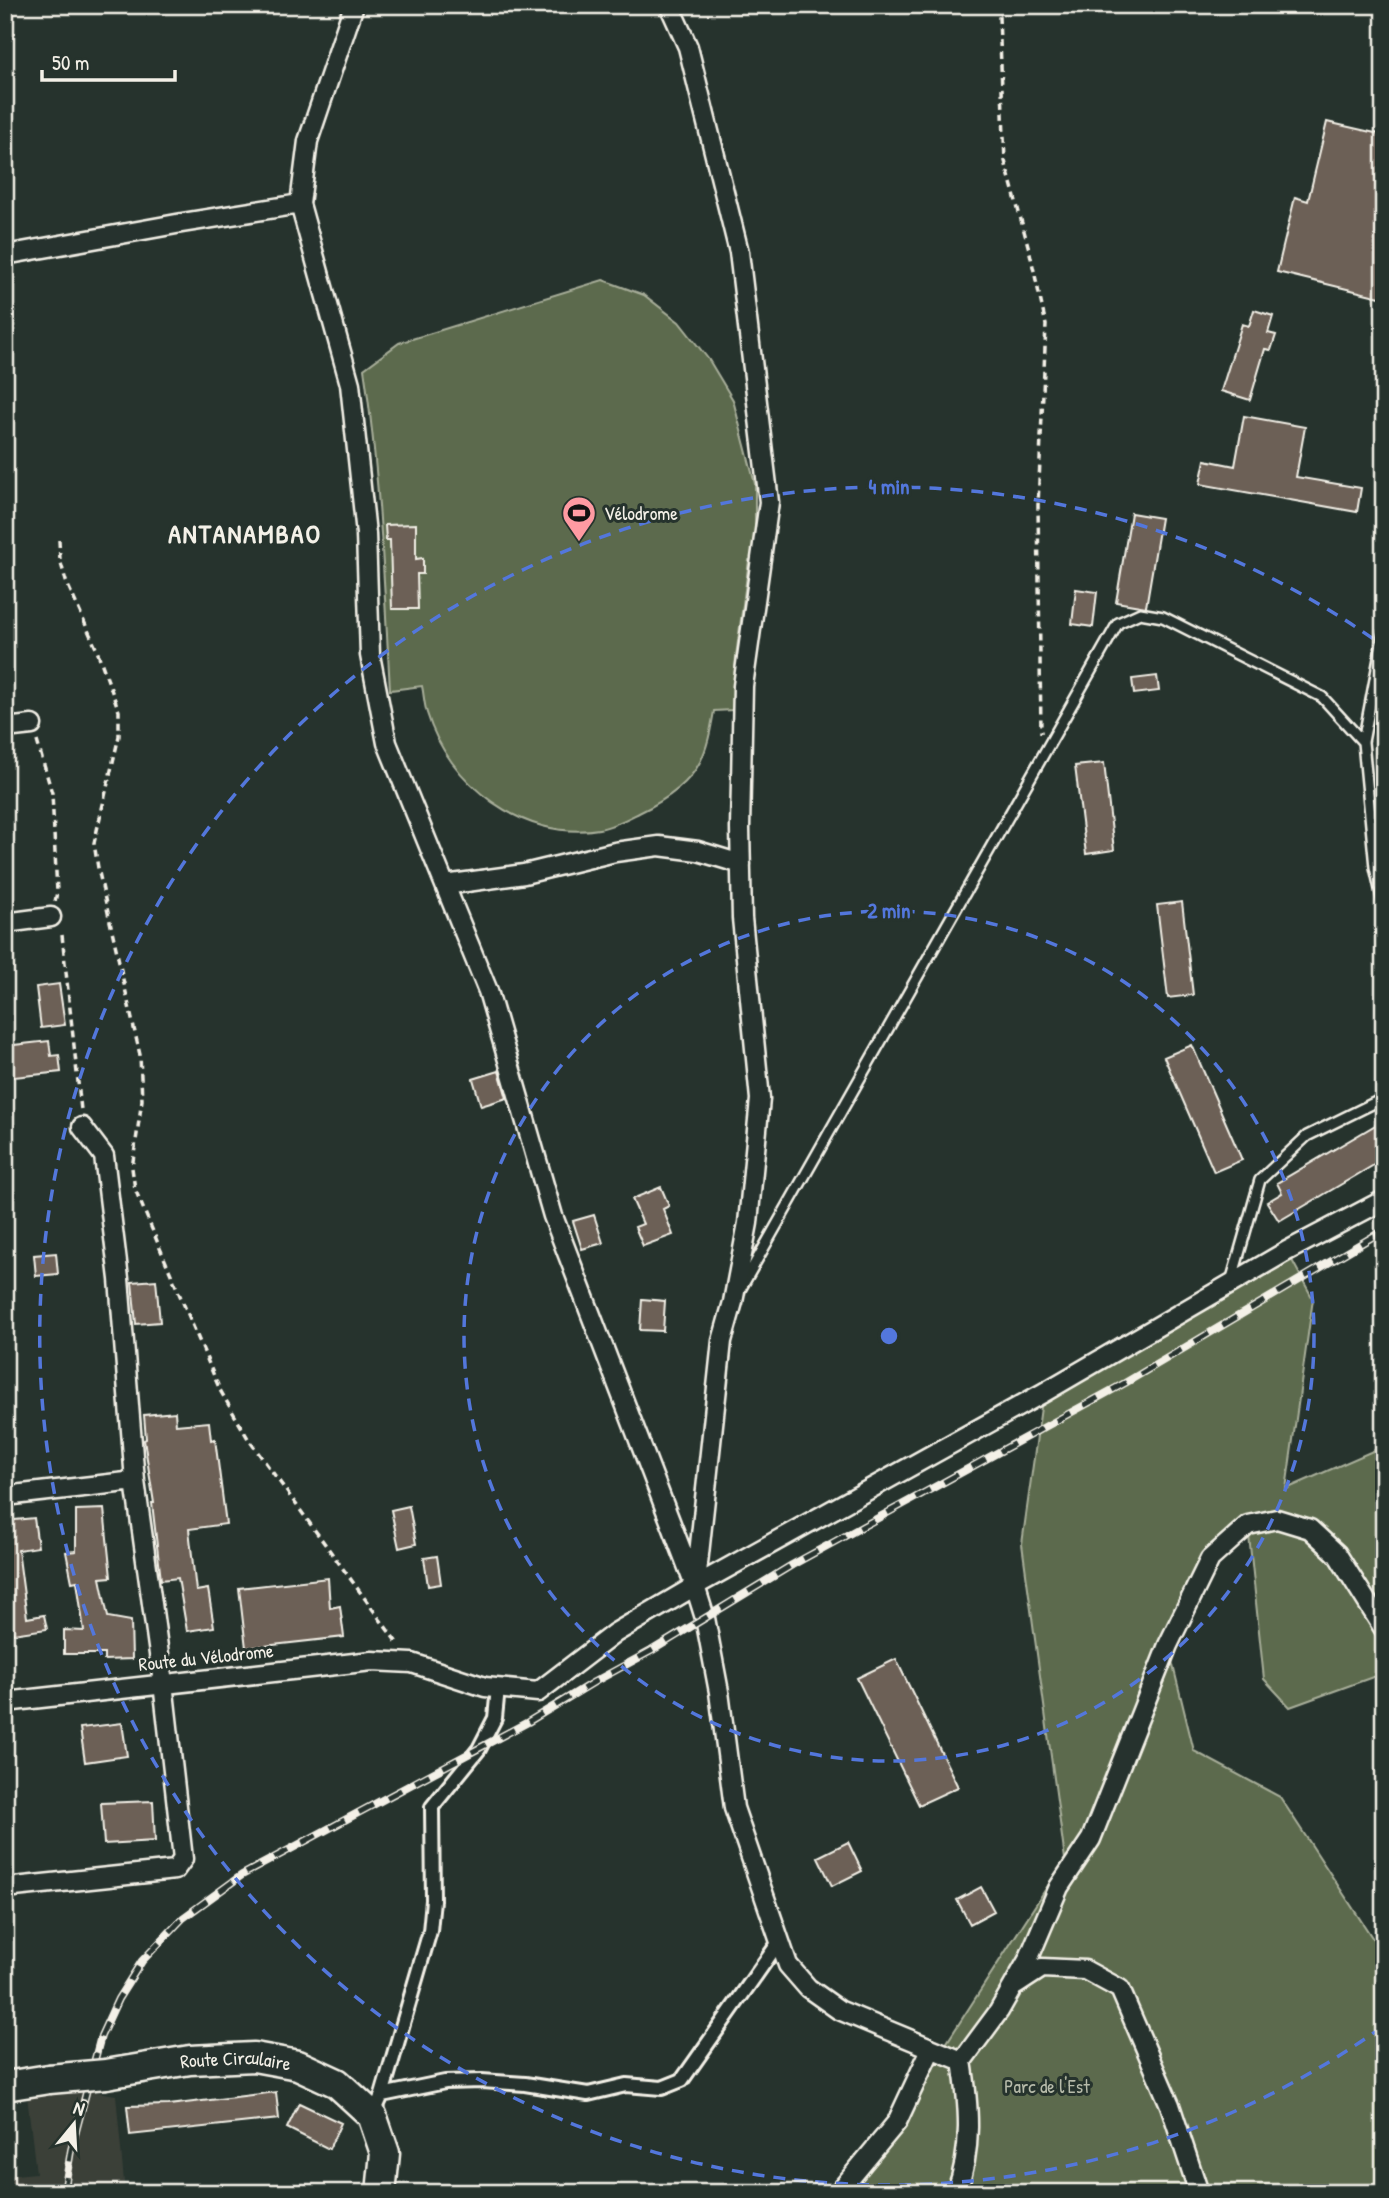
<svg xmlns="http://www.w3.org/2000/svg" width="1389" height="2198" viewBox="0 0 1389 2198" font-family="'Patrick Hand',sans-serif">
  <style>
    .built { fill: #3b4039 }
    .green { fill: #5c6b4d; stroke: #a8ae9a; stroke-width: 2 }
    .building { fill: #6c6056; stroke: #f4f1e8; stroke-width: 2 }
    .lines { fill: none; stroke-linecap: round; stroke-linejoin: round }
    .service-casing { stroke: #f4f1e8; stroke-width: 14 }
    .pedestrian-casing { stroke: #f4f1e8; stroke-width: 18 }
    .minor-casing { stroke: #f4f1e8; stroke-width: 23 }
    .primary-casing { stroke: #f4f1e8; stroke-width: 33 }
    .path { stroke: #f4f1e8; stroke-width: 3.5; stroke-dasharray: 7 5; stroke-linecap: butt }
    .service { stroke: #26332d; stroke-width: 9 }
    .pedestrian { stroke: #26332d; stroke-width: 12 }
    .minor { stroke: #26332d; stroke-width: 18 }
    .primary { stroke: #26332d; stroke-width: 28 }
    .rail-casing { stroke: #f4f1e8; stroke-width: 8 }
    .rail { stroke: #26332d; stroke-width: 5; stroke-dasharray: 16; stroke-linecap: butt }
    .primary-bridge-casing { stroke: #f4f1e8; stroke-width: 33; stroke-linecap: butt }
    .primary-bridge { stroke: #26332d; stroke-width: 28 }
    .ring { fill: none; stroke: #5377dc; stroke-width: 3.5; stroke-dasharray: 12 9 }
    .labels { text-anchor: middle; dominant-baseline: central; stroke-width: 6; stroke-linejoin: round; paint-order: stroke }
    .poi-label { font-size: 19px; fill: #f4f1e8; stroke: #26332d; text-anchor: start }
    .street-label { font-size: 19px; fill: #f4f1e8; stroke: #26332d }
    .park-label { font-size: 19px; fill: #b7bbaa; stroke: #26332d }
    .district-label { font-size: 26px; font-weight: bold; letter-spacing: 2px; fill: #f4f1e8; stroke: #26332d }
    .centre { fill: #5377dc; stroke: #26332d; stroke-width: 3.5 }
    .ring-label { font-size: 21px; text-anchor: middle; font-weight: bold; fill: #5377dc; stroke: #26332d; stroke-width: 6; stroke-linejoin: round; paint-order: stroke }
  </style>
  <rect width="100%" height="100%" fill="#26332d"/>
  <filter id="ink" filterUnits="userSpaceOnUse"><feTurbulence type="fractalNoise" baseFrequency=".0143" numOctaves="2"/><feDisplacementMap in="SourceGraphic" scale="14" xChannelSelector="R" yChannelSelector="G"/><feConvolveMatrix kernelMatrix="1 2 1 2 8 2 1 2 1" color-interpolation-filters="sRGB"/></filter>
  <g filter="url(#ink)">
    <!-- built -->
    <path class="built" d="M76,2089l40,6 9,98h-120v-17l31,-3 -9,-78z"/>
    <!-- green -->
    <path class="green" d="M603,280l41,15 35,27 30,38 24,40 22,84v75l-6,1 -13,96 -3,54 -19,1c-3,17 -6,36 -14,51 -12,24 -38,40 -61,51 -12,6 -27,14 -40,16 -76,13 -151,-46 -172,-116 -3,-9 -3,-18 -5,-27l-32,4c-6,-107 -10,-214 -26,-321l35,-26z
      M1287,1251l26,48 -27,190 98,-43v227l-94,34 -26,-28 -16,-153 -38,33 -42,86 26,106 86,46 97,148 7,5v243h-534l215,-334 -43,-315 21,-151z"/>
    <!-- building -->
    <path class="building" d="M1327,122l57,13v163l-107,-26 18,-75 13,4z
      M1254,310l19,6 -5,17 8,2 -5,15 -6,-1 -15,51 -29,-9 21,-67 7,2z
      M1244,416l61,11 -9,50 65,11 -4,24 -157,-28 5,-24 30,6z
      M1131,513l30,5 -15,89 -30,-5z
      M416,524v35l7,-1v16h-6l1,35h-26l-2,-69h-4l-1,-15z
      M1076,589l21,3 -4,35 -21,-3z
      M1157,676l2,15 -25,3 -2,-15z
      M1104,763l10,87 -28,4 -11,-88z
      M1182,902l11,93 -25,3 -11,-93z
      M59,984l6,41 -24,3 -5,-41z
      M49,1041l2,15 8,-1 2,17 -56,6v-32z
      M1192,1045l50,115 -28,12 -50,-115z
      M499,1071l8,27 -26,8 -8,-27z
      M1384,1120v39l-105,62 -12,-19 15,-9 -5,-10z
      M661,1187l8,19 -6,3 10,26 -30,11 -8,-19 8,-3 -11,-25z
      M594,1215l9,28 -21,6 -9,-28z
      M56,1253l2,21 -22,2 -2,-21z
      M156,1280l4,42 -24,2 -4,-42z
      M642,1299l23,2 -2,30 -23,-1z
      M175,1412l1,13 33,-3 2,18 4,-1 11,85 -37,5 7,62 12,-2 6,38 -27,4 -9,-53 -17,2 -9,-77h2l-10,-63 2,-1 -2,-24z
      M409,1506l7,38 -17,4 -8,-38z
      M104,1509l7,68 -11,1 8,39 23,4 1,38 -28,1v-6h-40v-24l20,1 -7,-50 -5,1 -6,-30 10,-1v-41z
      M34,1518l4,29 -20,3 9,68 17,-3 3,14 -34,5 -8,-28v-85z
      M437,1556l4,28 -13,2 -4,-28z
      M328,1578l2,30 10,-2 4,31 -98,11 -7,-60z
      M896,1659l62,128 -39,18 -62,-127z
      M122,1723l5,33 -42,6 -5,-34z
      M153,1801l2,40 -51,3 -3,-41z
      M848,1842l14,29 -30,15 -14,-29z
      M981,1887l13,24 -24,13 -13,-24z
      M276,2092l3,27 -149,16 -3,-29 42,-1z
      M299,2103l42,20 -12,26 -42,-21z"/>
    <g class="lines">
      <!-- service casing -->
      <g class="service-casing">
        <path id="service" d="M1384,632l-21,110 12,125 9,40
          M1231,1282l29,-102 47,-44 77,-38
          M741,1288l377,-665 22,-10 23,4 159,80 41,45"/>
      </g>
      <!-- pedestrian casing -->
      <g class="pedestrian-casing">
        <path id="pedestrian" d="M382,2095l48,-164 3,-31 -1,-93 47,-58 16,-31 3,-30
          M373,2115l9,-20 63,-13 37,-1 43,3 63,10 38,-9 36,3 20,-8 97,-138"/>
      </g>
      <!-- minor casing -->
      <g class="minor-casing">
        <path id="minor" d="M354,5l-46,136 -8,63 50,180 16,150 4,121 17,88 101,248 65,225 142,370 10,32 14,74 15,116 54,157 20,23 31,22 123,51
          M669,5l19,42 51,205 30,250 -26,184 -3,143 2,89 18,181 -12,124 -15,79 -11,39 -26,241
          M5,255l177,-32 118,-19
          M5,728l27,-3
          M445,885l79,-11 91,-22 44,-6 39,5 43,13
          M5,923l46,-6
          M5,1496l130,-15
          M5,1702l367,-41 40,2 73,24 53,5 77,-59 80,-47 348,-193 244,-142 97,-51
          M5,1888l170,-18 8,-11 -20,-176 -28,-202 -16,-202 -15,-123 -22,-29
          M1016,1985l26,-17 43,2 35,19 50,116 29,88
          M838,2193l59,-71 34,-73
          M956,2193c17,-44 13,-87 6,-132l37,-50 29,-51 31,-73 32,-48 77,-194 42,-86 38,-34 29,-6 33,10 27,25 47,75"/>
      </g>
      <!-- primary casing -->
      <g class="primary-casing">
        <g id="primary">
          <path id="s1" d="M106,2074l84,-14 64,-3 44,8 39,18 35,32 13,38 -4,40"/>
          <path d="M5,2086l44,-7"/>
        </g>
      </g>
      <!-- path -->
      <path class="path" d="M994,5l5,12 6,144 25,92 16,72 -8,180 3,228
        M59,540l1,20 6,21 30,67 23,63v25l-25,107 4,25 42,187 2,45 -10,68 3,21 85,201 29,50 149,204
        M37,741l15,52 5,99 -2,10
        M62,935l19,175"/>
      <!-- service -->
      <use href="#service" class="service"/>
      <!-- pedestrian -->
      <use href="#pedestrian" class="pedestrian"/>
      <!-- minor -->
      <use href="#minor" class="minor"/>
      <!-- primary -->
      <use href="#primary" class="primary"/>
      <!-- rail casing -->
      <g class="rail-casing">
        <path id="rail" d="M64,2193l7,-43 30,-114 17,-37 24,-38 41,-43 59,-43 286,-153 66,-40 57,-31 141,-86 333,-182 259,-153"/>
      </g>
      <!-- rail -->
      <use href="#rail" class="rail"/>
      <!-- primary-bridge casing -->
      <g class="primary-bridge-casing">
        <path id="primary-bridge" d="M49,2079l57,-5"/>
      </g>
      <!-- primary-bridge -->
      <use href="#primary-bridge" class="primary-bridge"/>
    </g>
  </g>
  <!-- distance rings -->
  <g class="ring">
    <circle cx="889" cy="1336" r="425"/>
    <path d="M1382 2027A849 849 0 1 1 1382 645"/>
  </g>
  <!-- icons -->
  <defs>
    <g id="stadium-pin" transform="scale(1.75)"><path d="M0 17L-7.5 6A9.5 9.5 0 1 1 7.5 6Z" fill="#ff9aa2" stroke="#26332d"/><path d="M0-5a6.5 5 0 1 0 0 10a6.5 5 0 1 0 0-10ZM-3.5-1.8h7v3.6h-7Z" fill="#111"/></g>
  </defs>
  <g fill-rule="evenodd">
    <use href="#stadium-pin" x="579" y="513"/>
  </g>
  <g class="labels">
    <!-- poi labels -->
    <g class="poi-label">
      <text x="604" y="513">Vélodrome</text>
    </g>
    <!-- street labels -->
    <g class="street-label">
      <text transform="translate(206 1657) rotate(-6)">Route du Vélodrome</text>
      <text stroke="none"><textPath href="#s1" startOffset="131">Route Circulaire</textPath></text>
    </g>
    <!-- park labels -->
    <g class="park-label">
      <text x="1047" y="2086">Parc de l'Est</text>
    </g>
    <!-- district labels -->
    <g class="district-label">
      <text x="245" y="533">ANTANAMBAO</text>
    </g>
  </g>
  <circle cx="889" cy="1336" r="10" class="centre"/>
  <g class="ring-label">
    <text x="889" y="494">4 min</text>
    <text x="889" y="918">2 min</text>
  </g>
  <!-- margin -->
  <rect width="1389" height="2198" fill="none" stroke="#26332d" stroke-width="28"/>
  <rect x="14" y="14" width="1361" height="2170" fill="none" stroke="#f4f1e8" stroke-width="2.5" filter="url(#ink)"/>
  <!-- north arrow -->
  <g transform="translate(74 2124) rotate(18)" stroke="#26332d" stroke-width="5" paint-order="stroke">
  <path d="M0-5L12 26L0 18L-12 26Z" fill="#f4f1e8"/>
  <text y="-10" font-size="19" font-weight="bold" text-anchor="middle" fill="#f4f1e8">N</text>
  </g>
  <!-- scale -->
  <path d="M42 70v10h133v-10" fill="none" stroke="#f4f1e8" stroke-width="3.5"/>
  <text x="52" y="70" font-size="21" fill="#f4f1e8" stroke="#26332d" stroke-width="5" paint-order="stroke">50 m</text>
</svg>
